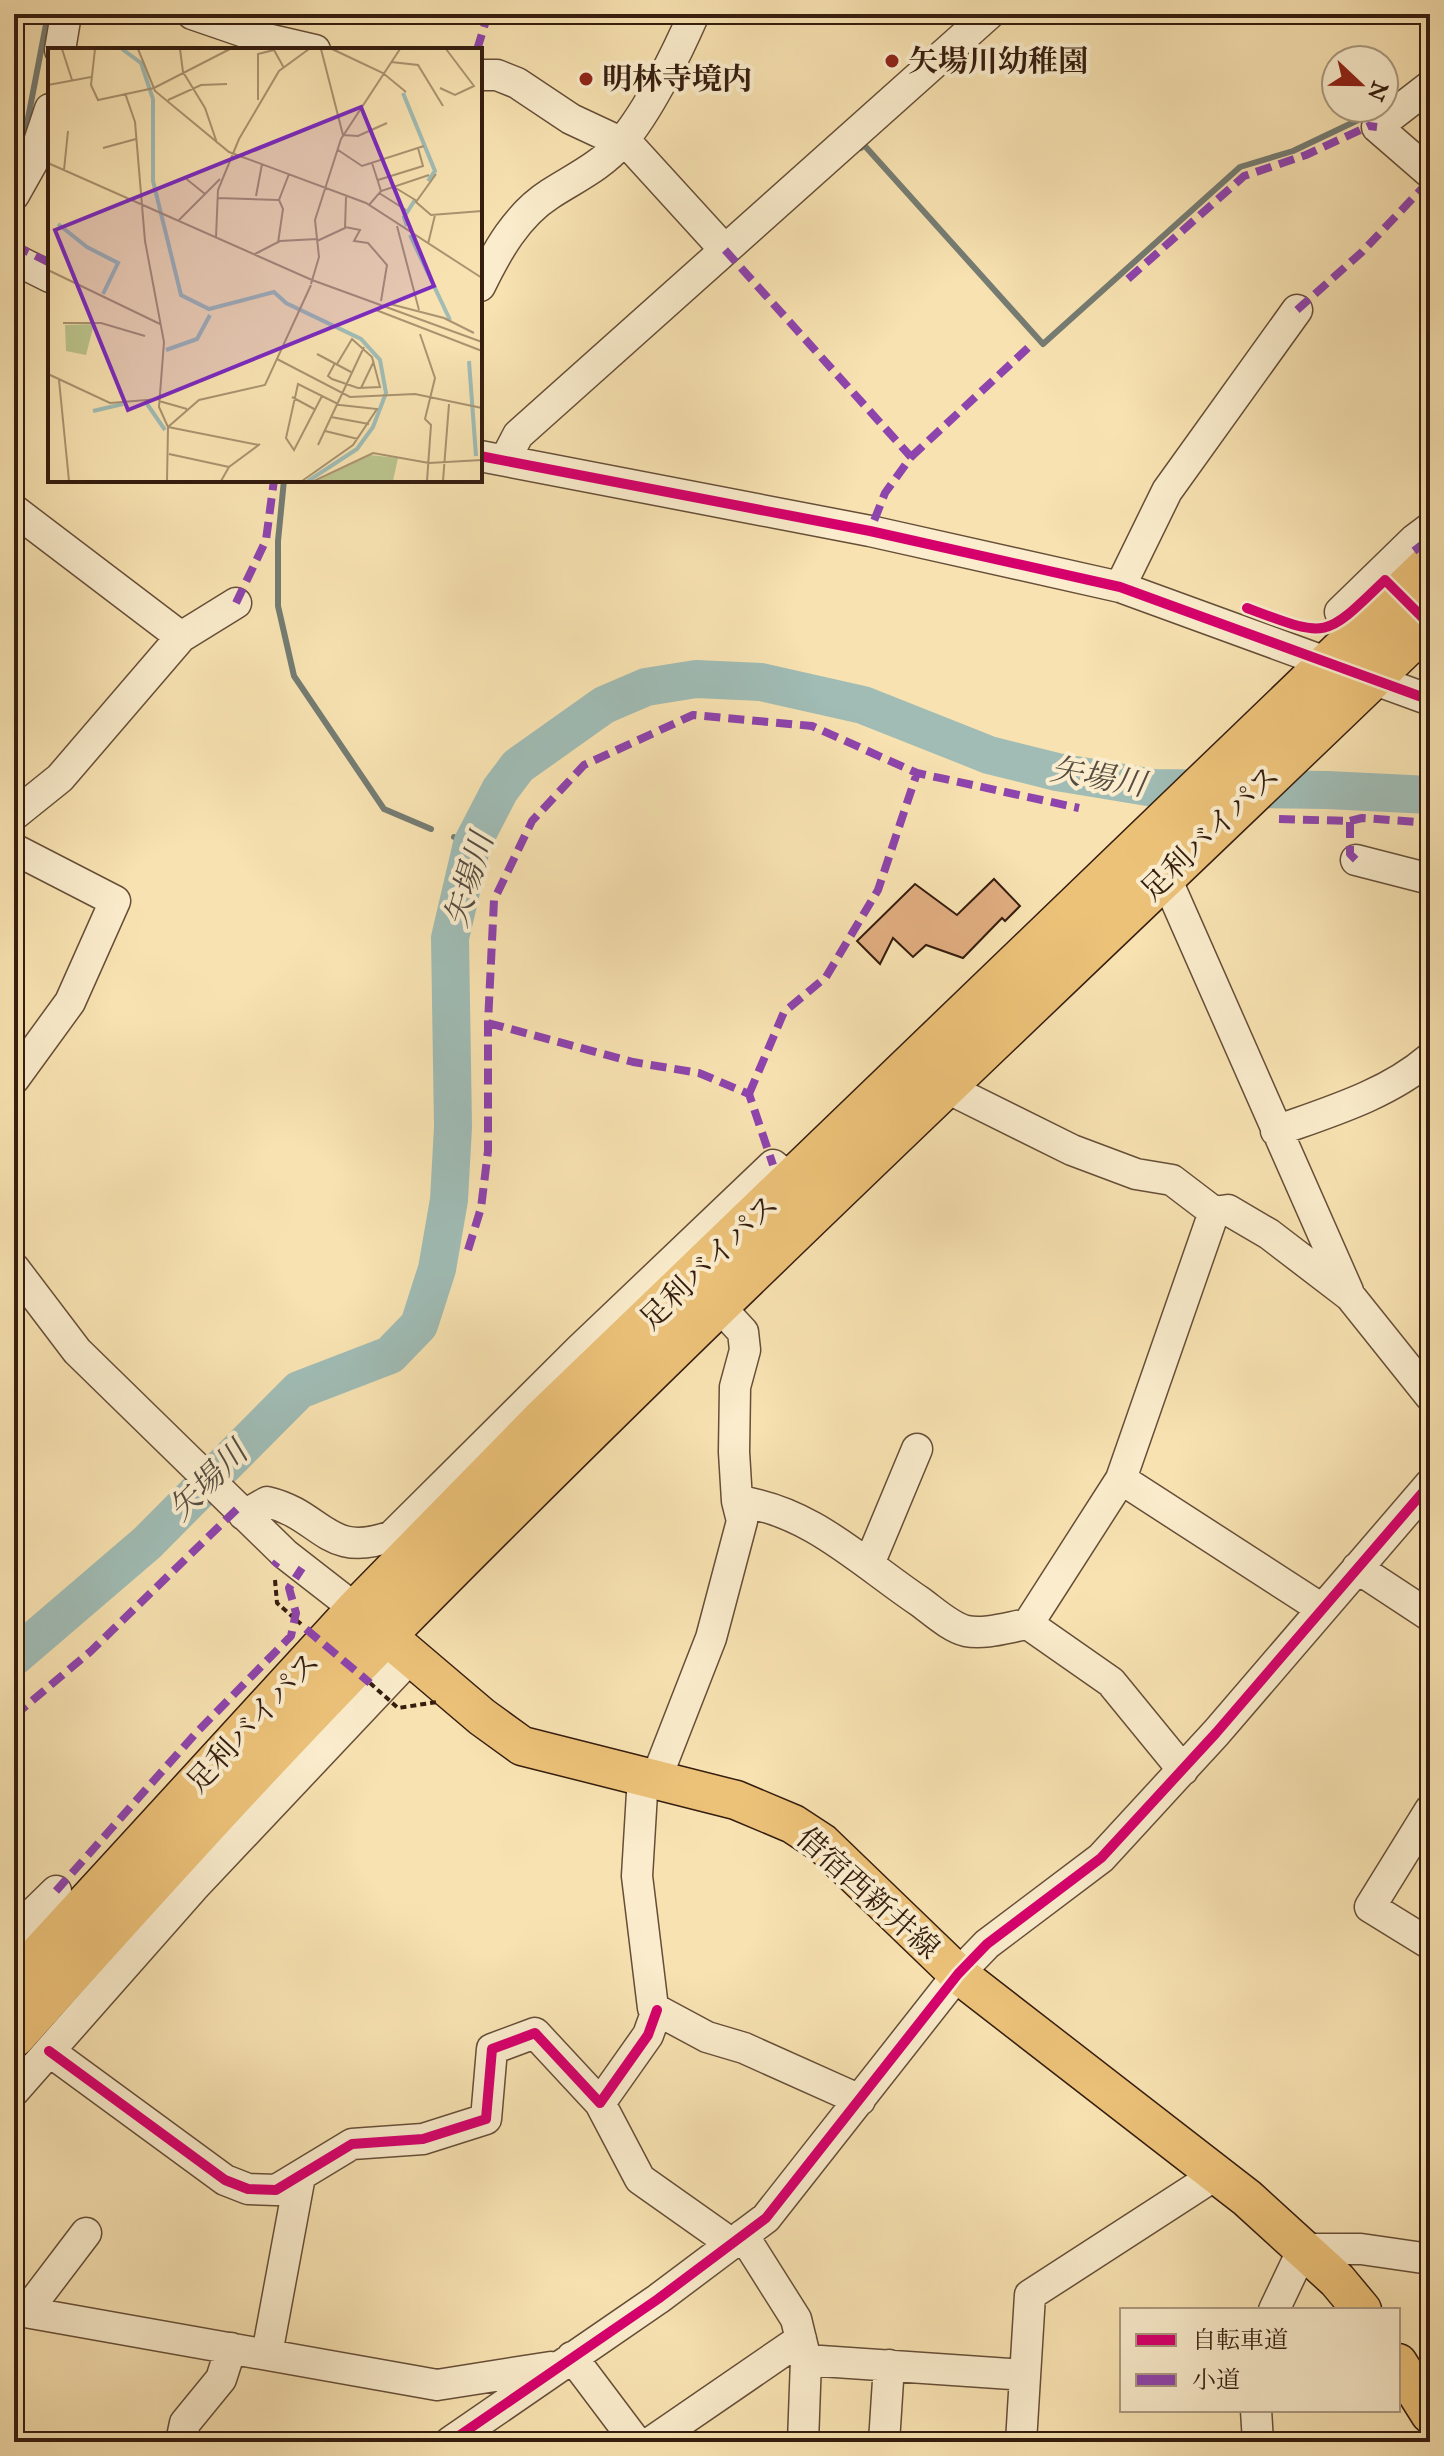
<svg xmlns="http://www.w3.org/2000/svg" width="1444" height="2456" viewBox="0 0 1444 2456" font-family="'IM FELL Great Primer','Noto Serif JP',serif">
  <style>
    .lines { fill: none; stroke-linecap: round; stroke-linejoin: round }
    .stream { stroke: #757c73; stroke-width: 6 }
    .river { stroke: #a0bcb5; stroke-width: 38 }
    .building { fill: #e0ad80; stroke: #351d0f; stroke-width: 2 }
    .minor-casing { stroke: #664e38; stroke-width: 33 }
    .major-casing { stroke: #351d0f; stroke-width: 41 }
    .highway-casing { stroke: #351d0f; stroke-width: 45 }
    .path { stroke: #351d0f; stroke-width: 4; stroke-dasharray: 6 4; stroke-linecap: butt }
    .minor { stroke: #faeccc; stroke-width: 30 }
    .major { stroke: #ecc178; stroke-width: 38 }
    .highway { stroke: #ecc178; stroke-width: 42 }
    .path-bridge { stroke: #351d0f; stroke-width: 4; stroke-dasharray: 6 4; stroke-linecap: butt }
    .quiet { stroke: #8e44ad; stroke-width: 8; stroke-dasharray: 16 8; stroke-linecap: butt }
    .cycleway-casing { stroke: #faeccc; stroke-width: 15 }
    .cycleway { stroke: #d6006c; stroke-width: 10 }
    .poi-dot { fill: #8f2418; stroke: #faeccc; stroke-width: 3 }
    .labels { text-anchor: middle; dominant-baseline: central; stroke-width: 8; stroke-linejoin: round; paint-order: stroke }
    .poi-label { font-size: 30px; font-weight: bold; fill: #351d0f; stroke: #faeccc; text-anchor: start }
    .street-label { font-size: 30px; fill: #351d0f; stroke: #faeccc }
    .water-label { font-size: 32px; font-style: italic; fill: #554d41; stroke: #faeccc }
    .inset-river { fill: none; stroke: #a0bcb5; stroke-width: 4 }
    .inset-road { fill: none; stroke: #aa9370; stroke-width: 2 }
    .view { fill: #7b2cbf; fill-opacity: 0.15; stroke: #7b2cbf; stroke-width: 4 }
    .inset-edge { fill: none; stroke: #351d0f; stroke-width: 4 }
  </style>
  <rect width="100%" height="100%" fill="#f8e2b1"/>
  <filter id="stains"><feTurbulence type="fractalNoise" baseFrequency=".0025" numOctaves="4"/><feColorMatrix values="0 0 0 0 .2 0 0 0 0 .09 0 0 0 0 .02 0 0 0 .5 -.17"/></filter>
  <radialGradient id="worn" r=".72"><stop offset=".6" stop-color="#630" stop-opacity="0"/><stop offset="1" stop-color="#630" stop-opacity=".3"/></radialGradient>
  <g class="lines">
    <!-- stream -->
    <path class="stream" d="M14,142l11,-8 23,-120
      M861,148l3,-3 179,199 197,-177 53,-16 80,-38
      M284,480l-6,61v65l16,70 90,133 47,20
      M454,837l18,7
      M485,2438l71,4
      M354,2442l77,-6"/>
    <!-- river -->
    <path class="river" d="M14,1657l133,-114 152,-153 91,-35 29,-30 18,-56 12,-69 4,-73 -3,-189 22,-94 28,-54 18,-24 86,-61 42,-18 50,-8 65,3 102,23 126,50 68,17 97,16 173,2 103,5"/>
  </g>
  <!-- building -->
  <path class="building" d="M994,879l26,27 -15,15 -3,-3 -39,40 -37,-13 -13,12 -20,-19 -13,26 -23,-23 58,-57 42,31z"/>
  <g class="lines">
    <!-- minor casing -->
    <g class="minor-casing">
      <path id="minor" d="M192,14l67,23 56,13
        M60,50l6,-36
        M480,75h17l20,8 54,36 60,28 94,103
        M1430,86l-53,41 53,46
        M14,195l18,-32 18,-54
        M14,259l36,18
        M480,286c17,-35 37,-71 70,-92 25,-16 51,-28 71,-51 27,-31 56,-90 73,-129
        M480,456l390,75 250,56 310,113
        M505,460l13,-25 471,-421
        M14,510l167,127 55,-34
        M1120,587l47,-96 130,-181
        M1340,612l74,-72 16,-12
        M14,815l46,-37 121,-141
        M14,849l101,52 -45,101 -56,77
        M1356,860l74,19
        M1165,876l183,415
        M943,1086l129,64 64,24 36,6 42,32 14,-2 41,24 81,62 80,100
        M1276,1131c53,-19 111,-36 154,-73
        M14,1268l63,83 208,203 72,56
        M1121,1479l201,130
        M737,1501c73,9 124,61 182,100 14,10 31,26 47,30 19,4 43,-4 62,-7l83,58 72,88
        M244,1515l23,-13c56,13 59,58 125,34l188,-187 193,-184 20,16
        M869,1564l48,-115
        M1357,1568l73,48
        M1028,1624l93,-145 93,-267
        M643,1776l-6,100 16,132 54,29 37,11 116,52
        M656,1779l55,-141 31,-117 -5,-20 -3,-49 1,-65 10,-37 -2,-18 -25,-27
        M1430,1810l-60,97 60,37
        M14,1932l42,-41
        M49,2051l176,129 23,9 28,1 76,-46 71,-5 63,-20 6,-70 43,-16 65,70 48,-68 9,-25
        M14,2091l179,-203 219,-232
        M600,2103l40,76 92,65
        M743,2235l53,84 10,41 -3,82
        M14,2310l423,75 114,-18
        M1274,2310l29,-61h58l69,10
        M26,2312l60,-79
        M267,2354l33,-178
        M572,2357l64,85
        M806,2360l219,15
        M1256,2410l2,32
        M181,2442l4,-19 36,-44 10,-31
        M450,2442l208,-143 108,-81 192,-244 29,-30 114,-86 115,-125 214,-249
        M651,2442l150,-103
        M884,2442l5,-77
        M1021,2442l9,-147 187,-121"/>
    </g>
    <!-- major casing -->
    <g class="major-casing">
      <path id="major" d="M362,1615l120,102 40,29 214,54 57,24 29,19 136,131 289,224 90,82 25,30
        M1398,2363l32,51"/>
    </g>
    <!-- highway casing -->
    <g class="highway-casing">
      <path id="highway" d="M14,1984l343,-374 185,-189 888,-855
        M14,2036c123,-137 247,-275 376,-406 339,-344 693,-673 1040,-1008"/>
    </g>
    <!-- path -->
    <path class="path" d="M275,1580l2,23 24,21"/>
    <!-- minor -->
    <use href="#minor" class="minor"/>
    <!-- major -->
    <use href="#major" class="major"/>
    <!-- highway -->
    <use href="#highway" class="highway"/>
    <!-- path-bridge -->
    <path class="path-bridge" d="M370,1683l28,25 39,-6"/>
    <!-- quiet -->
    <path class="quiet" d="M477,50l11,-36
      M14,245l36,18
      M725,250l186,207 -26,36 -15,38
      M1128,279l116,-103 62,-21 63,-29 8,1
      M1297,310l65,-58 68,-72
      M911,457l120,-112
      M1414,551l14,-11
      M236,603l30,-63 8,-60
      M1279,819l71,2v33l6,6
      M1350,821l12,-3 68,5
      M488,1023l145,39 66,11 50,21 24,71
      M749,1094l35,-82 42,-35 52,-87 39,-117
      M468,1250l13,-42 7,-57v-128l6,-123 38,-79 52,-56 109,-50 119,11 105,47 162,35
      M274,1566l3,-4
      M306,1629l64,54
      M14,1716l77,-65 146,-142
      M56,1891l140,-158 95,-97 5,-23 -7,-25 13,-20"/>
    <!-- cycleway casing -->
    <g class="cycleway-casing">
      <path id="cycleway" d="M480,456l390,75 250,56 310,113
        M1247,608c81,30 76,32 138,-28l45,45
        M49,2051l176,129 23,9 28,1 76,-46 71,-5 63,-20 6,-70 43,-16 65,70 48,-68 9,-25
        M450,2442l208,-143 108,-81 192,-244 29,-30 114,-86 115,-125 214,-249"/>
    </g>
    <!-- cycleway -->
    <use href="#cycleway" class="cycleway"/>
  </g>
  <!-- markers -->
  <g class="poi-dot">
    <circle cx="892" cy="61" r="8"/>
    <circle cx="586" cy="79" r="8"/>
  </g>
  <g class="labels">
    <!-- poi labels -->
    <g class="poi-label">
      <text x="908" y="61">矢場川幼稚園</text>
      <text x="602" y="79">明林寺境内</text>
    </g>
    <!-- street labels -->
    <g class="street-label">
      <text transform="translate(1210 833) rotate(-44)">足利バイパス</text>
      <text transform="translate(709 1262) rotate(-44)">足利バイパス</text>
      <text transform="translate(253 1722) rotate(-47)">足利バイパス</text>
      <text transform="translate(868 1893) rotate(42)">借宿西新井線</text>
    </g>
    <!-- water labels -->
    <g class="water-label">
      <text transform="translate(1098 777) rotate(10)">矢場川</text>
      <text transform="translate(469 880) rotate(-73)">矢場川</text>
      <text transform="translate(208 1481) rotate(-45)">矢場川</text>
    </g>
  </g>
  <!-- overview -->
  <g transform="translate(48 48)">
    <rect width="434" height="434" fill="#f8e2b1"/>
    <path d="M46,276l-8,31 -20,-4 -1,-26zM322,407l28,3 -5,23h-76z" fill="#bbc48d"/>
    <path class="inset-river" d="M74,1l19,14 12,36v82l28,114 28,14 65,-17 12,11 75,36 19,21 6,33 -13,34 -16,22 -49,32M355,45l32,78 -7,10M10,176l29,23 31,16 -15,31M359,178l-3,-9 11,-17M362,187l40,85M118,302l31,-11 13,-24M421,313l7,95M97,353l20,29M45,363l30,-7"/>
    <path class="inset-road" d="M14,1l10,31M47,1l-4,36 7,15 56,-12 76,-39M90,1l17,42 74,61 137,51 116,75M132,1l3,23 22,36 12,35M273,1l22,86 15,1 29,-13M284,1l51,24 23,19M343,14l27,3 25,41M0,37l43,-8M392,40l15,7 19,-9 -28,-37M77,45l10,29 10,119 19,101 -5,65 9,20 -1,54M120,52l33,-15 26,-1M210,52v-46l16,-4 10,18M55,100l33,-9M290,102l24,16 62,-20M0,115l264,117 170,62M324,115l9,28M16,122l4,-39M388,126l-20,28 15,13 51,-4M136,129l21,17M330,132l45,-14 -5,-18M346,139l23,14M331,145l27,17M208,148l6,-32M170,150l61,2M321,157l12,-14 48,-16M131,172l41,-41M349,178l22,84M297,179l15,3 -6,11 14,2 19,22 -6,36M168,189l2,-47 21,-51 40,-68 30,-22M269,193l28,-13 1,-31M230,195l5,-34 -4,-9 10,-26M380,196l7,-29M207,206l25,-13 37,-2M0,222l112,54M263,236l8,-27 -4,-37 26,-81 59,-90M342,256l54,14 30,15M328,262l106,41M15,275h38l44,13M372,286l15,44 -10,41 6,6 -4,56M269,306l34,18M229,311l73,38 65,-3 67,14M287,315l-7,13 4,3 26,9 22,-1 -8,-30 -20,-18 -15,25M0,326l62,29 49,-4M11,332l10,101M313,340l13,-27M244,349l24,13M111,353l28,8M283,369l38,7M120,379l31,-27 66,-15 46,-100M120,379l91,18M277,383l33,8M270,397l46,-98M121,406l60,13M173,433l8,-14 31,-23M254,433l51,-36 24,-36 -37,-4 -42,-21 -12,54 8,12 28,-54M266,433l59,-28 56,10 53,-3M395,433l6,-77"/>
    <path class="view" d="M313,59l73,179 -306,124 -73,-180z"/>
    <rect width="434" height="434" class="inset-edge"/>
  </g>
  <!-- margin -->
  <rect width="1444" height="2456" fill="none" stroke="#f8e2b1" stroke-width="48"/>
  <rect x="16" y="16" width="1412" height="2424" fill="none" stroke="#351d0f" stroke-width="4"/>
  <rect x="24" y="24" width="1396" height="2408" fill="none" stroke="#351d0f" stroke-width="2"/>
  <!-- legend -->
  <rect x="1120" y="2308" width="280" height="104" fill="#faeccc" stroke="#ab9980" stroke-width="2"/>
  <rect x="1136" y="2334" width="40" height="12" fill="#d6006c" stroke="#ab9980" stroke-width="2"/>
  <text x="1192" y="2348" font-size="24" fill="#351d0f">自転車道</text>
  <rect x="1136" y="2374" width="40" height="12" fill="#8e44ad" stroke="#ab9980" stroke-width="2"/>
  <text x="1192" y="2388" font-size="24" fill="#351d0f">小道</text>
  <!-- north arrow -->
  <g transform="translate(1360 84) rotate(112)"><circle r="38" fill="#faeccc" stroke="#ab9980" stroke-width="2"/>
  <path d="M0-6L14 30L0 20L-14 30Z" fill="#8f2418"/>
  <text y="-12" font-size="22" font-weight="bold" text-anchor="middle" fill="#351d0f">N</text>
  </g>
  <rect width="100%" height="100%" filter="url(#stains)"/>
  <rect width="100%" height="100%" fill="url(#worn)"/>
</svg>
